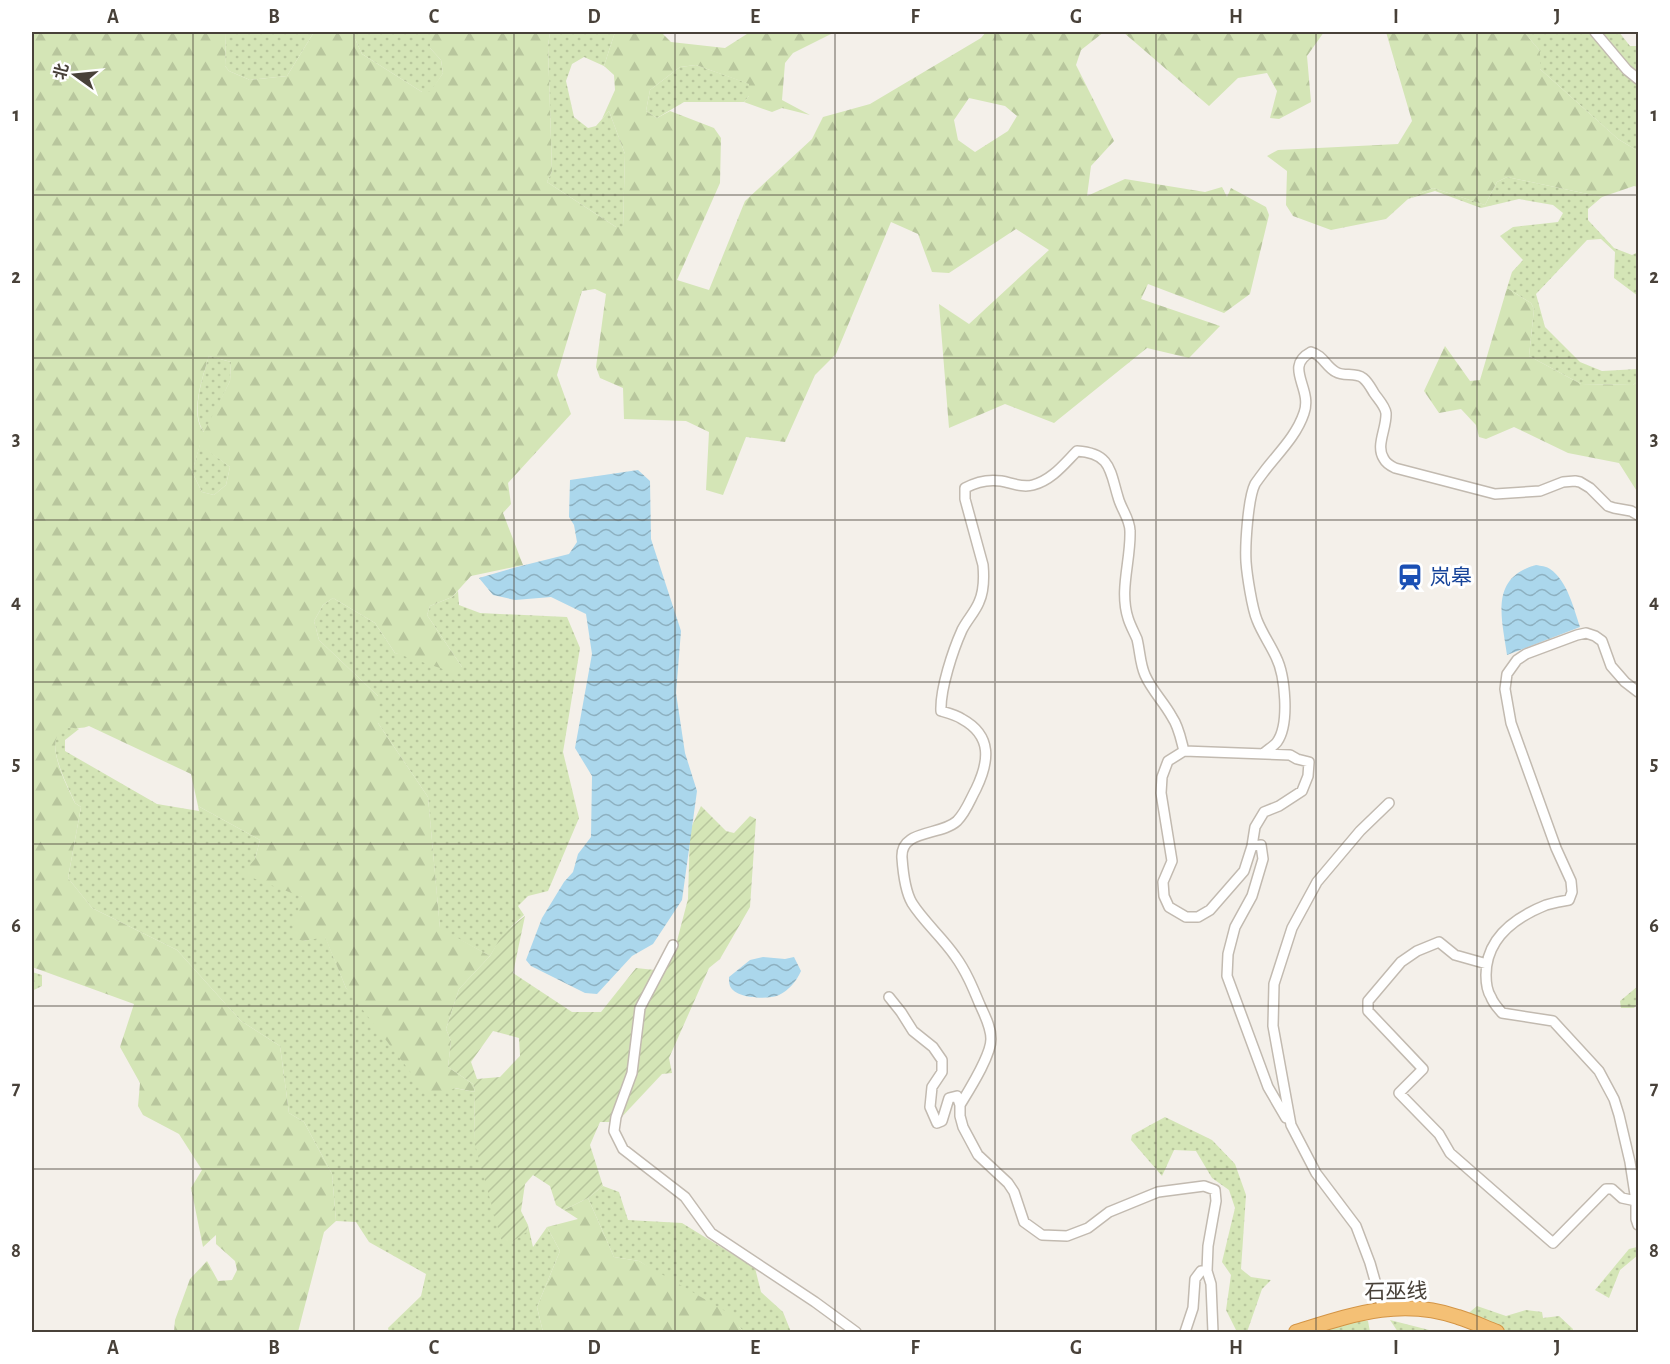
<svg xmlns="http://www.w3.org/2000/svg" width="1670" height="1364" viewBox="0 0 1670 1364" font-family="'Alegreya Sans','Noto Sans SC',sans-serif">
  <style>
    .grass { fill: url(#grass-dots) }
    .forest { fill: url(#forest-firs); fill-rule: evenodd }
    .garden { fill: url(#garden-furrows); fill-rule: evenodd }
    .water { fill: url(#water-waves) }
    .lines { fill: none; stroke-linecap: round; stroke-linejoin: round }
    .minor-casing { stroke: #c2bab0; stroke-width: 12 }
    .highway-casing { stroke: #d39445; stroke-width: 16 }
    .minor { stroke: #fff; stroke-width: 9 }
    .highway { stroke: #f4c075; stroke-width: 14 }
    .grid { fill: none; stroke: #484139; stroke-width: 1.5; stroke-opacity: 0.55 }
    .labels { text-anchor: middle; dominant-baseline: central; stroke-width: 6; stroke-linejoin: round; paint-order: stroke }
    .transit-label { font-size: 21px; fill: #164399; stroke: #fff; text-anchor: start }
    .street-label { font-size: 21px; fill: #484139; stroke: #fff }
    .neatline { fill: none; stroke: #484139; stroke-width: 2 }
    .grid-label { font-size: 20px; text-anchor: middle; font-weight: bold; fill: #484139 }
  </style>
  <defs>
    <pattern id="grass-dots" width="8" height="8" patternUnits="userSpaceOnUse" patternTransform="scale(1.5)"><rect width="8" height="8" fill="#d4e5b6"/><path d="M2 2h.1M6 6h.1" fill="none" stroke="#b8c69d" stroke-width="1.8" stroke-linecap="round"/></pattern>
    <pattern id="forest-firs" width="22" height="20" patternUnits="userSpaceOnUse" patternTransform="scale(1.5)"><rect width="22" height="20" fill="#d4e5b6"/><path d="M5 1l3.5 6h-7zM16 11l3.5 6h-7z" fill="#b8c69d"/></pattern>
    <pattern id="garden-furrows" width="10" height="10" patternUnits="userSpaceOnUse" patternTransform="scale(1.5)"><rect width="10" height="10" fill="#d4e5b6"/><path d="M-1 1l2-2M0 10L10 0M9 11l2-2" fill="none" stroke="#b8c69d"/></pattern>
    <pattern id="water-waves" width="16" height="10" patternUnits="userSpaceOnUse" patternTransform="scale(1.5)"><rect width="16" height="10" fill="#abd7ec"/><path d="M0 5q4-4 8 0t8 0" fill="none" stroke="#8db0c0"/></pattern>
  </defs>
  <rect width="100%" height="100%" fill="#f4f0ea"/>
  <!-- grass -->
  <path class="grass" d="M226,32h88l-27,44 -37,4 -21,-9 -4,-5z
    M352,32h78v16l11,12 2,13 -12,19h-9l-60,-38z
    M550,32h65l-11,34 -20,-9 -12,7 -6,17 8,36 14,11 8,-2 13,-15 16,43 -2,73h-7l-69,-45 5,-11 -4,-125z
    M1524,32h95l11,14h8v105l-20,-12 -78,-70v-18z
    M696,65l54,19 -1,12 -5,6h-60l-27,16 -11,-7 4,-21 30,-23z
    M1507,177l95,20 -14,12v11l26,28 18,7 6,-3v44l-24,-18 1,-26 -14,-13 -14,1 -51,54 9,33 35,35 22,9 36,-2v12l-5,4 -52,-1 -52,-28 5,-47 -3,-6 -24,-15 5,-16 11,-12 -23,-24 13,-9 45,-5 5,-9 -10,-8 -34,-6 -38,9 -46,-17 -27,8 25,-11 52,17 12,-23z
    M209,356l22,6 -1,19 -25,52c-16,-18 -2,-57 4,-77z
    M200,444l30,23 -4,18 -12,10 -12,-3 -10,-20z
    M458,591l1,14 21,8 87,4 13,31 -17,104 16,66 -31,73 -20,5 -10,10 6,9 -20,18 -14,23 -50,-27 -12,-132 -50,-74v-27l-59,-56 -5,-19 9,-16 10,-7 42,25 20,30 67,14 -35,-52 3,-9 22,-9z
    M73,727l6,2 -14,11v11l92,53 42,7 -1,-5 62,34 -5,19 47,38 1,44 22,-5 21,52 108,100 21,4 -1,49 53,91 1,-7 5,22 14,-20 13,24 -23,56 6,25h-154l-1,-4 33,-32 5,-22 -57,-32 -13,-20 -20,-1 -4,-47 -28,-52 -15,-9 -9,-67 -39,-25 -64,-71 -85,-42 -24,-30 13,-71 -6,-4c-6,-15 -33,-63 -12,-74 3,-2 7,-1 10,-2z
    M32,972l10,3v11l-10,5z
    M1638,986v17l-4,5h-13l-1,-7z
    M1165,1117l47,23 23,24 11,31 -5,74 10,8 20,3 -9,9 -15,43 -11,-2 -10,-20 5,-35 -9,-13 13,-54 -6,-18 -17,-12 -16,-27 -22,-1 -12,26 -31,-36 1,-5z
    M603,1186l16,6 9,28 54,3 73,45 6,24 22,20 8,20h-46l-6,-5 -100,-66 -25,-4 -26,-59z
    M1637,1247l1,8 -18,15 -11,28 -14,-8 34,-41z
    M1477,1306l29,10 20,-6 16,2 1,6 16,-2 14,13 -1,3h-66l-42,-15z
    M1342,1319l26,2 2,11h-60z
    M1390,1320l47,12h-39z"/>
  <!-- forest -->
  <path class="forest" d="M32,32h194l-1,34 4,5 21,9 37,-4 27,-44h38l10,22 60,38h8l13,-19 -2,-13 -11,-12v-16h120l-2,14 4,125 -5,11 69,45h7l2,-73 -16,-43 -7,8 13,-29 -1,-15 -10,-9 11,-34h46l10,10 54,6 25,-16h85l-42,21 -8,10 -3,37 28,15 -28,-7 -10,4 -28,-10 5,-6v-12l-53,-19 -16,2 -30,23 -4,21 11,7 13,-7 44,17 7,10 -1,45 -43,97 32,10 36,-89 67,-62 11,-22 47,-13 111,-66 5,-6h118l-23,18 -5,15 38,76 -23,25 -4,30 38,-17 80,13 17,-5 5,10 4,-9 35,19 3,8 -19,79 -26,19 -76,-29 -7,15 79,27 -31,32 -42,-10 -93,75 -49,-19 -56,24 -10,-124 30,20 80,-74 -33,-21 -67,44 -17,-1 -14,-38 -27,-12 -55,132 -21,21 -30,67 -39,-5 -23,58 -17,-5 3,-58 -23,-11 -62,-2 -1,-31 -23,-10 -4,-11 10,-73 -11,-5 -13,2 -25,84 14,39 -63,69 3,21 -8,9 20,52 -52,11 -19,21 -22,9 -3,9 35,52 -4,7 -63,-21 -20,-30 -42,-25 -10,7 -9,16 5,19 59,56v27l50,74 12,131 50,28 -31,33 -13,40 5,12 -3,26 25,17 2,8 -20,-4 -8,4 -22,-1 -79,-103 -21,-51 -22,4 -13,-4 12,-40 -60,-23 13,-15 5,-19 -62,-34 -7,-32 -102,-48c-3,1 -6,2 -10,2 -5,1 -8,-2 -14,1 -24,9 3,59 10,74l6,4 -13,71 24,30 85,42 64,71 39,25 9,67 15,9 28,52 4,47 -12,11 -26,100h-124l1,-12 15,-41 17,-18 11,20 14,-1 5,-10 -2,-9 -19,-17v-9l-13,12 -12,-59 11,-18 -23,-36 -36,-19 -5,-9 2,-23 -20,-36 14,-43 -102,-37zM969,98l36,8 12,10 -9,15 -33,21 -17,-12 -4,-20zM209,356l22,6 -1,19 -26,51c-15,-17 -1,-56 5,-76zM200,445l30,22 -4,18 -12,10 -12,-3 -10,-20z
    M1123,32h201l-17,24 4,46 -32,17 -9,-1 7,-27 -10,-18 -29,5 -29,28z
    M1386,32h138l16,19v18l78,70 20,12v36l-4,-1 -32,11 -95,-20 -10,5 -12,23 -52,-17 -25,11 -22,20 -55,11 -38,-14 -7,-11 1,-34 -20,-15 11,-6 120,-6 14,-23z
    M1507,288l24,15 3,6 -5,47 52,28 52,1 5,-4v112l-19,-30 -51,-10 -54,-26 -28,12 -7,-2 -3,-12 -15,-16 -22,4 -15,-22 21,-45 25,35 10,-1z
    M588,1198l26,59 25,4 98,57 2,9 6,5h-202l-6,-25 23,-56 -13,-24 31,-8 -14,-9z"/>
  <!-- garden -->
  <path class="garden" d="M701,806l25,25 8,2 16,-17 6,3 -6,88 -30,52 -11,9 -40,90 3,15 -10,1 -45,48h-17l-10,23 13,41 -15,12 -24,12 -8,-5 -6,-19 -17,-11 -8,9 -4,27 7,14 -1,7 -19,12 -7,-5 -27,-98 1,-49 -2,-8 -25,-17 3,-26 -5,-12 13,-40 31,-33 13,-23 22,-17 -12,57 59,39h29l35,-44 19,2 18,-14 15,-57 2,-69zM493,1031l26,7 1,18 -20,21 -23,2 -6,-17z"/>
  <!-- water -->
  <path class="water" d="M638,470l12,11 1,58 30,92 -5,62 9,60 12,38 -15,109 -29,44 -21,12 -35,38 -12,-1 -54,-27 -5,-6 16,-42 22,-36 9,-10 5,-18 13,-17 1,-61 -17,-28 17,-94 -6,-40 -35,-17 -36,3 -22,-5 -14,-17 38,-11 52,-13 8,-12 -3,-17 -5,-8 1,-37z
    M1536,565c5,1 10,1 14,4 17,11 24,40 30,58l-73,28c-5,-37 -18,-77 29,-90z
    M763,957l22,2 9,-2 7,14c-5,11 -12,19 -22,24 -11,5 -43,4 -49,-9 -1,-3 -1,-6 -1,-9l21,-17z"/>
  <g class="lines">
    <!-- minor casing -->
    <g class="minor-casing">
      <path id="minor" d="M1595,32l32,38 11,9
        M1638,692l-13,-10 -14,-16 -9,-25 -7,-5 -9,-3 -9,2 -51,19 -9,6 -10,14 -2,15 6,34 45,125 15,33 1,11 -3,8c-7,1 -16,3 -23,5 -30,12 -60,33 -60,70 0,7 1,16 5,22 2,6 7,11 11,16l51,8 46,50 15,28 5,16 11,47 6,39v18l2,6
        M1184,751l106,4 7,4 12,3 -1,14 -6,15 -23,15 -15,6 -9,15 -3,19 -8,25 -34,39 -12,7h-12l-17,-10 -5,-11 -1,-14 9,-21 -11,-68 1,-16 6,-16z
        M1263,754c4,-4 11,-8 14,-12 13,-18 8,-67 -1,-85 -6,-13 -14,-24 -19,-37 -5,-12 -10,-45 -11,-58 -1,-17 2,-64 9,-78 2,-3 5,-7 8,-11 14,-19 33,-36 41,-60 9,-25 -21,-46 7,-61 12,3 15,15 25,20 8,5 19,0 27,6 5,4 8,10 11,15 4,6 11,13 12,20 1,15 -11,33 -2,46 2,4 7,7 11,9l100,26 45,-3 23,-9 12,-1 5,1 10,6 18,18 6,2 17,3 7,4
        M1252,846l9,-1 2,14 -11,37 -17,31 -7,27 -1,22 41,111 18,31
        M673,945l-33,63 -8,65 -16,44 -2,14 9,18 62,48 26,36 104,69 41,30
        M1487,964l-32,-9 -16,-13 -22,9 -16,11 -33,39v10l55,58 -24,24 40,41 11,19 103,90 53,-54h6l10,9 14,3
        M889,997l12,15 12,19 20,16 9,13v12l-10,15 -2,20 7,16 5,-2 7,-23 8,-2 3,9v11l3,11 15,28 30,28 6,9 10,30 18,13 25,1 21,-8 21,-16 49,-20 46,-6 11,4 1,11 -8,45 -1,25
        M960,1105c9,-15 31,-49 31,-66 0,-12 -6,-23 -11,-34 -7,-17 -14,-34 -25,-49 -13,-19 -31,-34 -43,-53 -7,-12 -9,-31 -10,-45 -2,-29 39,-22 55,-37 9,-9 13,-21 19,-32 13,-27 17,-53 -14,-70 -6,-4 -14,-6 -21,-8 -1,-22 12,-61 21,-81 5,-10 13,-18 17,-28 5,-11 5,-26 4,-37l-18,-66v-11c11,-6 23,-9 36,-7 11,2 21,7 32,4 19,-5 31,-21 44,-34 34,2 33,20 41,46 3,12 12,22 12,34 1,29 -11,59 -2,87 2,7 6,14 9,21 3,12 3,25 8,36 7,16 19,27 27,42 7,10 9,23 12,34
        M1383,1309l-13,-46 -14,-37 -40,-53 -25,-48 -18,-99 1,-42 18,-56 25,-46 43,-51 29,-28
        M1185,1332l8,-24 2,-29 6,-8h6l4,13 2,48"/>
    </g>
    <!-- highway casing -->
    <g class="highway-casing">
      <path id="highway" d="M1296,1332c55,-17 104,-35 162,-15 13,4 26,10 39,15"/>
    </g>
    <!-- minor -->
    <use href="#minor" class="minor"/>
    <!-- highway -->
    <use href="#highway" class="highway"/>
  </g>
  <!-- grid -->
  <path class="grid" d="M193,32v1300M354,32v1300M514,32v1300M675,32v1300M835,32v1300M995,32v1300M1156,32v1300M1316,32v1300M1477,32v1300M32,195h1606M32,358h1606M32,520h1606M32,682h1606M32,844h1606M32,1006h1606M32,1169h1606"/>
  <!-- icons -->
  <defs>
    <g id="station-bare" transform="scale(2.07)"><path d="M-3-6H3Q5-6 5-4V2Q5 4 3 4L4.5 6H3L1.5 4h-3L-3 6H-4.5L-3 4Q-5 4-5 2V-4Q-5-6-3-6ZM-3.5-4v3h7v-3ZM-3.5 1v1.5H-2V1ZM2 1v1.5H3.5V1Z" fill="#1a4fb4" stroke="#fff" stroke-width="2.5" paint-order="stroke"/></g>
  </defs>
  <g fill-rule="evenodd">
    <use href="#station-bare" x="1410" y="577"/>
  </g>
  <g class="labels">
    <!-- transit labels -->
    <g class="transit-label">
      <text x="1430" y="577">岚皋</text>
    </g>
    <!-- street labels -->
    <g class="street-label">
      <text transform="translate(1396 1292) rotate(-1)">石巫线</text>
    </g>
  </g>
  <!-- border -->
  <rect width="1670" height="1364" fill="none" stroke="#ffffff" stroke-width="66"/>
  <!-- north arrow -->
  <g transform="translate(75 75) rotate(285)" stroke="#ffffff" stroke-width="4.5" paint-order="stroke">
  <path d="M0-4.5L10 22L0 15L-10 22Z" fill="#484139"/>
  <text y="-9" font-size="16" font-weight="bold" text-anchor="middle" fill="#484139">北</text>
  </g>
  <rect x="33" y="33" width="1604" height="1298" class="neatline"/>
  <g class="grid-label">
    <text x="113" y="23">A</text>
    <text x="274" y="23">B</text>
    <text x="434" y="23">C</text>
    <text x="594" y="23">D</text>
    <text x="755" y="23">E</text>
    <text x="915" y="23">F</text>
    <text x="1076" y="23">G</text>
    <text x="1236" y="23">H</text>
    <text x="1396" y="23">I</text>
    <text x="1557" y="23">J</text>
    <text x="16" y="121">1</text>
    <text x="1654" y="121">1</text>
    <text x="16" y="283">2</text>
    <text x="1654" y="283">2</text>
    <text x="16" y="445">3</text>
    <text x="1654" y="445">3</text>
    <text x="16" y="608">4</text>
    <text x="1654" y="608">4</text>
    <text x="16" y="770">5</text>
    <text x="1654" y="770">5</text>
    <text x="16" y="932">6</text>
    <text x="1654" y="932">6</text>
    <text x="16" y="1094">7</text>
    <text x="1654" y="1094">7</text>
    <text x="16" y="1257">8</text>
    <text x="1654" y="1257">8</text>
    <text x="113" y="1354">A</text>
    <text x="274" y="1354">B</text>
    <text x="434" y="1354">C</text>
    <text x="594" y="1354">D</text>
    <text x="755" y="1354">E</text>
    <text x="915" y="1354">F</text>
    <text x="1076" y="1354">G</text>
    <text x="1236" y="1354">H</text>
    <text x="1396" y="1354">I</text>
    <text x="1557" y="1354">J</text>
  </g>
</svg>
